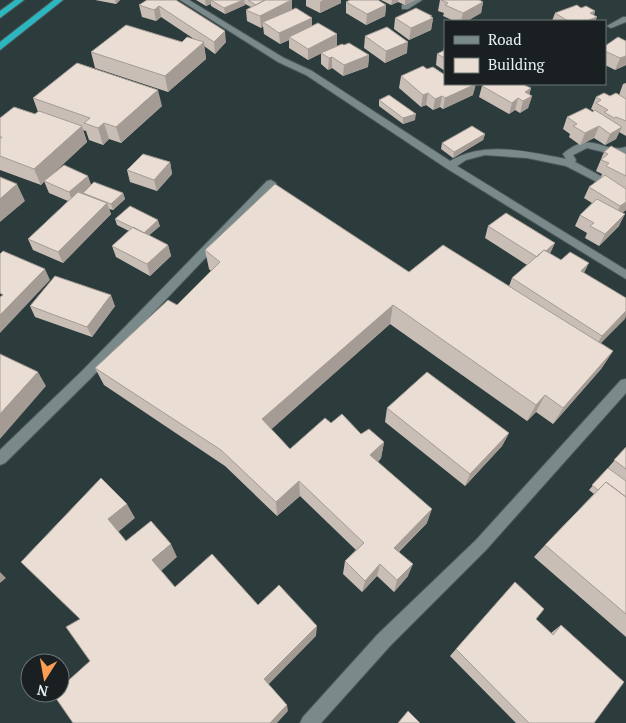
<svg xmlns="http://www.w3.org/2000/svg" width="626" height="723" viewBox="0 0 626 723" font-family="'PT Serif',serif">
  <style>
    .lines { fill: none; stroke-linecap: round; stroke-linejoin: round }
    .service-casing { stroke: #4b5859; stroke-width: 2 }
    .minor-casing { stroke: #4b5859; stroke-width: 2 }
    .trunk-casing { stroke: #4b5859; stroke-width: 2 }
    .service { fill: #7a8a8b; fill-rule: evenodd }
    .minor { fill: #7a8a8b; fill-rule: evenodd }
    .trunk { fill: #2cb6c0; fill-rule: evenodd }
    .wall { fill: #c9beb6 }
    .shaded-wall { fill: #a49b94 }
    .building { fill: #eaddd4; stroke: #a49b94 }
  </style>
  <rect width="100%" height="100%" fill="#2c3b3c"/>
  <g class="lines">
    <!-- service casing -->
    <g class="service-casing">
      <path id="service" d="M623,17h3v5l-15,6 -4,-2z"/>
    </g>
    <!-- minor casing -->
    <g class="minor-casing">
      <path id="minor" d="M180,0h9l95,58 28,13 138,90c35,-21 78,-9 116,-2l-3,-5 2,-2c29,-22 37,2 61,-5v7l-6,2 -33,-8 -14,7 3,5 -1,2 51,28v7l-60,-31 -39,-8 -42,-3 -19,5 -9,6 169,104v9l-180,-111 -140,-93 -28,-13z
        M412,0h10l-14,9h-6v-4z
        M271,180l5,3 -1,2 -185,194 -85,84 -5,2v-15l82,-79 185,-190z
        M626,379v14l-140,157 -96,96 -69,77h-21l3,-6 75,-83 98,-94 145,-160z"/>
    </g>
    <!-- trunk casing -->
    <g class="trunk-casing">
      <path id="trunk" d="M15,0h9l-24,18v-7z
        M54,0h9l-63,50v-8z"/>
    </g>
    <!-- service -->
    <use href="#service" class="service"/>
    <!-- minor -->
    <use href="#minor" class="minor"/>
    <!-- trunk -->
    <use href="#trunk" class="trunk"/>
  </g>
  <!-- wall -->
  <path class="wall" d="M95,0h25l-4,4z
    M147,0l79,42 -11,12 -11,-8 2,13 -38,33 -73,-24 -4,-16 91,-10 12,-3 -33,-22 -5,4 -14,-4 -3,-12z
    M196,0h96v10l20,8v8l25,8v12l7,-1 25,10 -1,12 -25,9 -11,-8 -4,2 -7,-6v-11l-13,7 -19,-12v-8l-9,4 -16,-10 -1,-8 -2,2 -14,-7 -1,-11 5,-3 -6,-3v1l-20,9 -14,-8v-2l-5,2z
    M306,0h35v3l-21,10 -14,-7z
    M381,0h34l-10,5 -7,-3 -7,3z
    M440,0h39l4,2 -2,11 -14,8h-13l-11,-5 1,-3 -6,-2z
    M346,2l40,3 -1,11 -19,9 -20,-12z
    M581,8l14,3 -1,4 3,2 -2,4h-43l3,-8z
    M432,16l-1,1 2,1 -2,12 -22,10 -15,-11 1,-11z
    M365,36l42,17 -22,10 -21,-15z
    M626,41v24l-11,5 -10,-5v-19z
    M445,47v24l-9,-6 1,-11 6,-3 1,-3z
    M427,69l46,26 -30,14 -3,-2 -7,3 -7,-5 -5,2 -22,-19 2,-12z
    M626,83v53l-7,-4 -3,7 -11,6 -11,-7 -14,7 -11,-8 1,-3 -7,-5 4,-12 26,-5v-2l-2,-1 5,-12 23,-2 4,-11z
    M526,84v2l5,2 -2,7 3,1 -4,12 -8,5 -5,-3 -6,4 -30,-17 3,-11z
    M33,98l129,8 -41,37 -12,-4 -6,6 -14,-5 -3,-9 -3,-1 4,12 -40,37 45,6 31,8 2,6 -12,11 -4,-1 2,5 -48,49 -30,-13 -5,-11 40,-38 -19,-8 -5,-12 -3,4 -41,-15v-52l35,-4 3,-2z
    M379,100l36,20 -12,4 -24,-18z
    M485,134l-2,6 -30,18 -12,-9 1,-6z
    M604,152l22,2v56l-4,3 -3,13 -20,20 -14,-8 2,-5 -12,-7 5,-11 12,-12 -8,-5 5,-11 13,-9 -1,-1 1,-3 -6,-3z
    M170,162l2,12 -15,17 -27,-9 -3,-12z
    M115,219l45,7 -11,9 19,10 3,11 -21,20 -34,-19 -4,-11 17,-15 -12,-6z
    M488,226l63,28 33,19 42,25v18l-25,27 12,8 -12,18 -48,55 -17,-12 -9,9 -137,-97 -119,105 19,20 41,-26 53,19 -3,16 -3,4 49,61 -28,29 9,24 -14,16 -17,-16 -15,16 -19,-18 2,-13 11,-11 -56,-54 -23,20 -52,-50 -121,-81 -9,-17 82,-63 34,-34 -2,-2 -4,-19 204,22 100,14 3,-8 15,-13 -42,-27z
    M30,306h85l-23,31 -57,-20z
    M387,408l122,25 -7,13 -37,40 -80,-64z
    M626,447v190l-92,-80 11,-12 49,-51 -5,-4z
    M536,619l15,14 10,-8 33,98h-78l-66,-67 6,-7z"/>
  <!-- shaded-wall -->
  <path class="shaded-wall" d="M115,0h5l-4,4z
    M205,0h15h-9v4l-5,2z
    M243,0h1l1,5 -20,9 -1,-6z
    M292,0v11l-29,11v4l-2,2 -1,-12z
    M323,0h18v3l-21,10v-11z
    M392,0h6v2l-7,3z
    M405,0h10l-10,5z
    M483,2l-2,11 -14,8h-6l2,-8z
    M386,5l-1,11 -19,9 1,-11z
    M159,6l2,11 -5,4 -2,-11z
    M595,11l-3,8 5,-2 -2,4h-9l4,-8z
    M432,16l-1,3 2,-1 -2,12 -22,10 2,-12z
    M312,18v11l-23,8v3l-9,4 -1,-11z
    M225,31l1,11 -11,12 -1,-12z
    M337,34v12l-29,14v-11z
    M204,42l2,17 -38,33 -3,-16z
    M408,42l-1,11 -22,10 1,-12z
    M369,55l-1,12 -25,9 1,-11z
    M626,56v9l-11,5 5,-12z
    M332,57v11l-4,2 1,-12z
    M476,84l-3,11 -30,14 2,-11z
    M531,88l-3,11 4,-3 -4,12 -8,5 3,-12 2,-9z
    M158,90l4,16 -41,37 -5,-16z
    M428,93l-2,12 -5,2 2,-12z
    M442,96l-2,11 -7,3 2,-11z
    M518,98l-3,12 -6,4 3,-11z
    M416,114l-1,6 -12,4v-6z
    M104,123l5,16 -6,6 -5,-17z
    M82,126l5,16 -46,43 -7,-16z
    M599,126l-5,12 -14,7 5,-12z
    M622,127l-6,12 -11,6 5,-11z
    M485,134l-2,6 -30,18 1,-6z
    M170,162l2,12 -15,17 -3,-11z
    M88,176l4,11 -19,16 -4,-11z
    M17,184l8,17 -25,21v-23z
    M123,193l2,6 -12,11 -2,-6z
    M626,202v8l-11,8 5,-12z
    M107,203l4,11 -48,49 -5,-11z
    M625,214l-6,12 -20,20 6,-12z
    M158,220l2,6 -15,13 -2,-6z
    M555,243l-5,11 -12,4z
    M168,245l3,11 -21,20 -3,-12z
    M589,263l-8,16v-8z
    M45,269l5,11 -50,53v-18z
    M111,295l4,11 -23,31 -5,-10z
    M393,305l-3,19 -126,112 -2,-17z
    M626,311v5l-1,3 -32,32 9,-15z
    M613,351l-12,18 -48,55 10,-16z
    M38,372l8,14 -46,53v-25z
    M545,395l-9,17 -9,9 9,-16z
    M509,433l-7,13 -37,40 5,-12z
    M384,442l-3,16 -13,13 2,-16z
    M299,481l1,15 -23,20 -1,-14z
    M127,504l8,14 -18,15 -9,-14z
    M432,509l-5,14 -37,37 4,-12z
    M171,544l6,13 -17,15 -8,-12z
    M380,564l-3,12 -15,16 3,-11z
    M413,564l-5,12 -14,16 3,-12z
    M0,572l6,6 -6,5z
    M317,626l-1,10 -49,50 -3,-7z
    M287,705l1,6 -11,12h-7z"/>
  <!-- building -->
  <path class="building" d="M147,0h29l49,31 -11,11 -55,-36 -5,4 -15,-5z
    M211,0h32l-19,8z
    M248,0h17l-9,5z
    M265,0h26l-31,16 -14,-6z
    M350,0h28l8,5 -19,9 -21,-12z
    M441,0h38l4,2 -20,11 -18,-8 3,-2z
    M577,5l4,3 5,-2 9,5 -5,2 7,4 -11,4h-18l-13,-8z
    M296,8l16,10 -33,15 -16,-11z
    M416,8l16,8h-2l3,2 -22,10 -16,-10z
    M318,23l19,11 -29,15 -19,-12z
    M126,25l56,17 5,-5 17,5 -39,34 -74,-24z
    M387,27l21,15 -22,9 -21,-15z
    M618,37l8,4v15l-6,2 -15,-7v-5z
    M349,43l20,12 -25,10 -12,-8 -3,1 -8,-5 21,-9 2,1z
    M445,50v8l-8,-4z
    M77,63l81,27 -42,37 -12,-4 -6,5 -14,-5 6,-5 -57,-20z
    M423,66l4,3 6,-2 12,8v9h31l-31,14 -3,-2 -7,3 -7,-6 -5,2 -22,-19z
    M485,84h41l-2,1 7,3 -6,4 7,4 -9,5 -5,-3 -6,5 -30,-17z
    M604,93l6,3 6,-3 10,6v22l-10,-4 -2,1 -10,-6 4,-2 -12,-7 5,-3 -5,-3z
    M389,95l27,19 -13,4 -24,-18z
    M14,107l21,7 4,-3 43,15 -48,43 -34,-13v-17l2,-2h-2v-19z
    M586,108l7,4 2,-2 27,17 -12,7 -11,-8 -14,7 -12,-7 4,-2 -10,-7z
    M472,126l13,8 -31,18 -12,-9z
    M611,146l15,8v22l-20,-10 3,-3 -8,-3 7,-6 -4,-2z
    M143,154l27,8 -16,18 -27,-10z
    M64,165l24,11 -19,16 -25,-11z
    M605,175l21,14v13l-6,4 -31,-19z
    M0,177l17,7 -17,15z
    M94,182l29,11 -12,11 -28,-11z
    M275,184l134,88 34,-27 170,106 -50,57 -18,-13 -9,10 -143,-100 -131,114 28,30 35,-31 6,5 11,-9 19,20 8,-5 15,13 -14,13 62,54 -38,39 19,16 -16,16 -17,-16 -15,17 -20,-20 19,-18 -65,-62 -23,21 -55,-52 -126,-82 73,-68 9,5 43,-43 -15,-12z
    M78,192l29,11 -49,49 -30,-13z
    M597,199l28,15 -20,20 -15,-8 4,-3 -14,-8z
    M130,206l28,14 -14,13 -29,-14z
    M506,213l49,30 -9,8 -2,-1 -7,7 -49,-31z
    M133,227l35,18 -21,19 -35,-18z
    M544,250l17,10 9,-8 19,11 -8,8 45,27v13l-24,25 -90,-58z
    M3,251l42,18 -45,46v-18l3,-2 -3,-2v-39z
    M55,276l56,19 -24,32 -57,-21z
    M0,354l38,18 -38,42z
    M427,372l82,61 -39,41 -83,-66z
    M626,447v22l-12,-9z
    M608,468l18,13v16l-20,-15 -8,8 -6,-5z
    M101,478l26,26 -19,15 18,22 25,-20 20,23 -19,16 23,27 37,-33 46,51 21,-20 38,41 -53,53 23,26 -17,18h-197l-20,-29 2,-1h5v-5l30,-27 -24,-34 14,-8 -59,-57z
    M606,482l20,15v117l-81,-69z
    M515,582l29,27 -8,10 17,16 8,-10 63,57 -30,41h-65l-73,-74z
    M408,711l12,12h-22z"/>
  <!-- legend -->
  <rect x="444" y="20" width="162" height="65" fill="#1a2021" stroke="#6d7475"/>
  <rect x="454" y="36" width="25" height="8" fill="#7a8a8b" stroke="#6d7475"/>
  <text x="488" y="45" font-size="15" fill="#e9f2f3">Road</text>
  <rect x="454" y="58" width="25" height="15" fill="#eaddd4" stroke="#6d7475"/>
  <text x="488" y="70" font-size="15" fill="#e9f2f3">Building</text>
  <!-- north arrow -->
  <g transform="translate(45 678) rotate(191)"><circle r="24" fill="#1a2021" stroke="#6d7475"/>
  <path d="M0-4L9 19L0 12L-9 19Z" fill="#fc9d53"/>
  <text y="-8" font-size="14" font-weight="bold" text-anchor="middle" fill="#e9f2f3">N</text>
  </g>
</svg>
